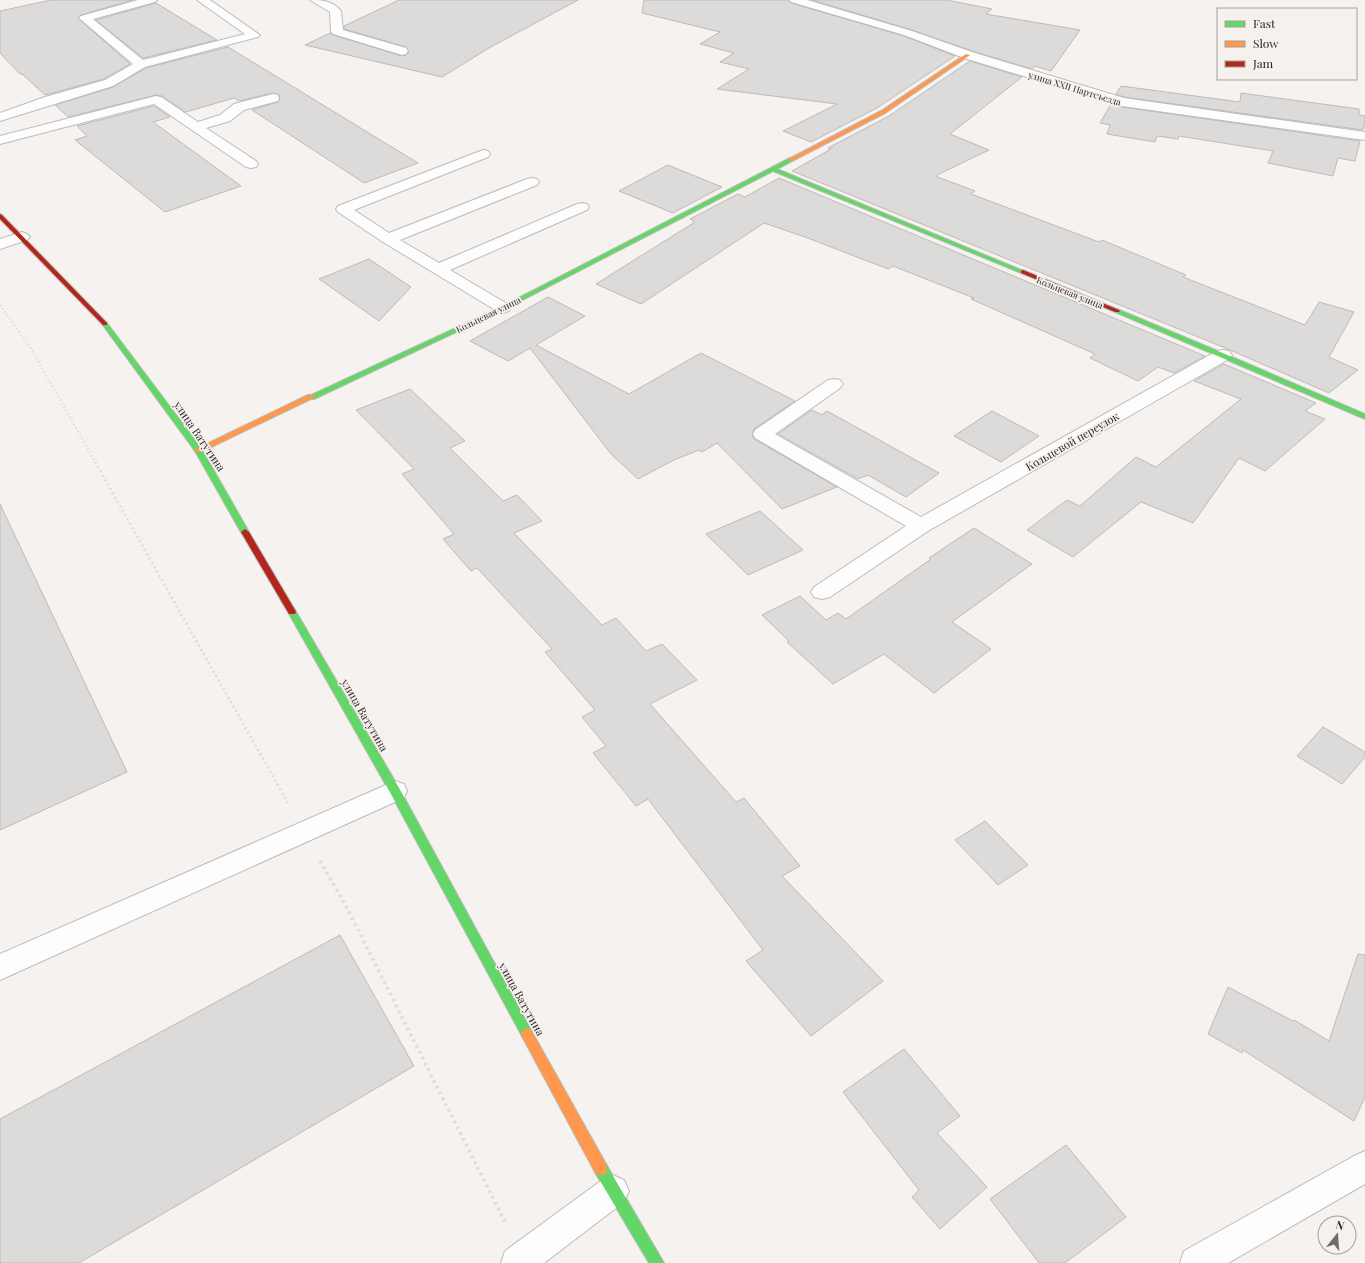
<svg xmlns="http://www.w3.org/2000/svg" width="1365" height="1263" viewBox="0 0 1365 1263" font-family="'Playfair Display',serif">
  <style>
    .building { fill: #dddbd9; stroke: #bdbbba }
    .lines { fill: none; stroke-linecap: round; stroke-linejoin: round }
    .lane-casing { stroke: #bdbbba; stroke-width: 2 }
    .street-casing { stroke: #bdbbba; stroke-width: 2 }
    .fast-casing { stroke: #bdbbba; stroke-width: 2 }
    .slow-casing { stroke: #bdbbba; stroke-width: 2 }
    .jam-casing { stroke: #bdbbba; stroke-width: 2 }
    .path-far2 { stroke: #dcdcdc; stroke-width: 2; stroke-dasharray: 1.5 2.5; stroke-linecap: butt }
    .path-far1 { stroke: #dcdcdc; stroke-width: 2.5; stroke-dasharray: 2 3; stroke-linecap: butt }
    .path { stroke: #dcdcdc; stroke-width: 3.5; stroke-dasharray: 2.5 4; stroke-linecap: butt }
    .lane { fill: #fefdfd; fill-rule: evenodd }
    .street { fill: #fefdfd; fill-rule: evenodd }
    .fast { fill: #63d668; fill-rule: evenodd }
    .slow { fill: #ff974d; fill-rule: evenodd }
    .jam { fill: #b3261e; fill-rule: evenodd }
    .labels { text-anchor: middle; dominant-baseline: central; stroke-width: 3.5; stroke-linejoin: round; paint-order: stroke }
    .far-street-label { font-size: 9px; fill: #272524; stroke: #f7f1ee }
    .street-label { font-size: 11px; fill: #272524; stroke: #f7f1ee }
  </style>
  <rect width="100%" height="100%" fill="#f5f2f0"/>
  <!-- building -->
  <path class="building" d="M51,0h81l-51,15 -3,3 52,46 -26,15 -59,16 -23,-21h-2l-20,-21v-42z
    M399,0h179l-89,48 -47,29 -137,-32 25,-12 3,2 69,21 4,-1 3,-3 -3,-5 -62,-18v-3z
    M644,0h144l3,3 113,33 51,20 -78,52 -66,34 -28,-11 54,-27 -120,-15 32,-20 -29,-7 14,-9 -34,-9 20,-12 -78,-19z
    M812,0h135l45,9 -6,5 94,16 -29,41 -16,-5 -3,3 -60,-18 -60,-21z
    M156,3l61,37 -74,18 -47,-38z
    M228,47l190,116 -54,20 -112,-73 26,-8 2,-4 -1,-3 -6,-2 -34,8 -5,-3 -48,14 -24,-16 -6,-1 -88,22 -13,-12 58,-18 33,-19z
    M970,61l52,16 -72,57 39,16 -54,26 40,15 -4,3 128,48 3,-2 84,35 -3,2 122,48 14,-23 35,10 -25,45 29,13 -29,23 -99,-43 -438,-179 39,-22 -3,-1 61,-32z
    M1121,86l119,16 1,-9 118,16v6l6,1v6l-2,8 -239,-33 -8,-3z
    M1111,104l11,3 238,34 -5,20 -17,-3 -5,18 -65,-13 5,-12 -94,-15 -1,3 -21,-3 -2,6 -48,-8 3,-9 -10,-2z
    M154,106l16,11 -17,5 88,64 -76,26 -90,-72 12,-4 -10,-10z
    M668,165l54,22 -49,26 -54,-22z
    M779,178l426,178 -31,17 -16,-6 -20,14 -48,-23 5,-4 -124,-55 3,-1 -81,-32 -5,3 -83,-32 -41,-14 -123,81 -45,-20 99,-62 -5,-3 48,-25 7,3z
    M369,259l42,28 -32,34 -60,-42z
    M548,297l37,19 -49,29 93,49 72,-41 94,48 -41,28 -2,6 2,4 83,48 -55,22 -65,-66 -15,9 -3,-2 -25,10 -36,19 -27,-25 -81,-106 -22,13 -38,-20z
    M1224,364l92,39 -11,8 20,8 -60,52 -26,-13 -46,65 -52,-21 -68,55 -46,-27 40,-30 13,6 56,-49 20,10 85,-68 -47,-18z
    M410,389l55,52 -15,7 53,53 14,-6 25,26 -28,12 88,92 14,-7 30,33 16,-7 35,36 -47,24 86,98 8,-4 56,68 -18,10 101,105 -72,55 -65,-75 17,-11 -115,-151 -12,7 -43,-53 13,-7 -24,-29 13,-7 -50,-58 7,-3 -75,-81 -6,3 -28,-32 11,-5 -52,-60 12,-5 -58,-59z
    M812,410l10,5 5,-4 112,62 -33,24 -38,-22 -10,4 -80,-45z
    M992,411l47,25 -38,26 -47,-26z
    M0,504l127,268 -127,58z
    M760,511l43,39 -55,25 -42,-41z
    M974,528l58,36 -80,58 39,27 -57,44 -50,-39 -51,30 -46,-42 2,-1 -27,-26 38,-19 26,24 12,-7 8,6 85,-60 -2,-1z
    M1323,727l42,25v5l-23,27 -45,-28z
    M985,821l43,44 -30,20 -43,-45z
    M340,935l74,131 -335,197h-79v-144z
    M1358,954l7,1v142l-11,24 -111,-71 -1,3 -34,-19 20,-47 65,34 1,-1 35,21z
    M904,1049l56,67 -23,17 50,54 -47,42 -28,-32 7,-7 -76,-98z
    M1066,1145l60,72 -61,46h-26l-49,-64z"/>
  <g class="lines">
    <!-- lane casing -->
    <g class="lane-casing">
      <path id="lane" d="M138,0h19l-2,2 -62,17 50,41 102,-26 -48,-34h13l50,35 -2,2 -113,30 -32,19 -113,35v-8l45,-16 60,-17 28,-16 -54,-46 2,-2z
        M310,0c12,0 23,1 31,11l2,19 63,18 2,3 -2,3 -4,1 -69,-21 -2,-2 -1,-20z
        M273,94l5,1 1,3 -1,3 -34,9 -14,11 -24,7 50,33 2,3 -2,3 -5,1 -5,-1 -92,-63 -154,40v-8l156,-40 5,1 37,25 22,-7 14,-11z
        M483,150l5,1 2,3 -2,3 -134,53 35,23 138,-54 5,-1 5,1 2,3 -2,3 -137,55 39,23 138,-59 5,-1 5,1 2,3 -2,3 -137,60 59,35 2,3 -2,3 -6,2 -6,-2 -114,-69 -45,-30 -2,-3 2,-3z
        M22,232l5,2 3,3 -3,3 -27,9v-10z
        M1223,350l6,1 3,4 -3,4 -301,172 -98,66 -8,2 -8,-2 -3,-5 3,-5 92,-61 -151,-88 -2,-4 2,-4 73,-50 6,-1 6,1 3,4 -3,4 -65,46 146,83 296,-166z
        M395,781l9,3 3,7 -3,7 -404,182v-26z
        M1365,1151v33l-137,79h-48l4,-12 170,-95z
        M613,1175l11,5 5,11 -5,11 -80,61h-43l4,-12 97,-71z"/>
    </g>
    <!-- street casing -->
    <g class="street-casing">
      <path id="street" d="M789,0h18l105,31 60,21 152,46 241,34v8l-243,-34 -158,-48 -60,-23 -113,-33z"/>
    </g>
    <!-- fast casing -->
    <g class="fast-casing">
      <path id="fast" d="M790,158l3,2 -1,1 -15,8 249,103 -5,1 -248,-102 -268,138 -191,90h-6l-1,-2 194,-90z
        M1117,309l108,45 140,60v5l-250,-107 -1,-1z
        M105,322l2,1 94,125 48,84 -1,2h-6l-47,-83 -93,-127z
        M292,609l3,1 104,178 132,242 2,4 -2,4 -4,2 -4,-2 -132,-244 -103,-182z
        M601,1163l5,1 58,99h-15l-53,-89 -1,-5 1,-5z"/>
    </g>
    <!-- slow casing -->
    <g class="slow-casing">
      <path id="slow" d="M966,54l4,1 -85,58 -93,48 -5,-1 94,-49z
        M308,395h6l1,2 -114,55h-6l-1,-2z
        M527,1028l4,2 75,134 1,5 -1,5 -5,1 -5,-1 -73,-136 -2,-4 2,-4z"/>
    </g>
    <!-- jam casing -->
    <g class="jam-casing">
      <path id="jam" d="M0,214l2,1 105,108v2h-4l-103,-106z
        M1023,270l96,40 1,1 -1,1h-4l-94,-39v-2z
        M245,529l4,3 46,78 1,2 -1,2h-6l-48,-82z"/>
    </g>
    <!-- path-far2 -->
    <path class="path-far2" d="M0,305l30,42 66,116"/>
    <!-- path-far1 -->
    <path class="path-far1" d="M95,462l193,341"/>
    <!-- path -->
    <path class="path" d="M320,861l25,43 160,318"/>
    <!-- lane -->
    <use href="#lane" class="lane"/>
    <!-- street -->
    <use href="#street" class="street"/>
    <!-- fast -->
    <use href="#fast" class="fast"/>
    <!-- slow -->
    <use href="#slow" class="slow"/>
    <!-- jam -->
    <use href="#jam" class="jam"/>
  </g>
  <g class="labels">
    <!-- far-street labels -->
    <g class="far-street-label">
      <text transform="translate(1075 88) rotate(17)">улица XXII Партсъезда</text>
      <text transform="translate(1070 292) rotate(22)">Кольцевая улица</text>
      <text transform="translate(488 314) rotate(-26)">Кольцевая улица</text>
    </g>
    <!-- street labels -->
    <g class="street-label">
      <text transform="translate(200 436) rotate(56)">улица Ватутина</text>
      <text transform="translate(1072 441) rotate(-30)">Кольцевой переулок</text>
      <text transform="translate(365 715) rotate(60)">улица Ватутина</text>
      <text transform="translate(522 999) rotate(61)">улица Ватутина</text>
    </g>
  </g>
  <!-- legend -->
  <rect x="1217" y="8" width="140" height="72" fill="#f7f1ee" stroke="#a49f9d"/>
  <rect x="1225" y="21" width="20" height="6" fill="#63d668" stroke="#a49f9d"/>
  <text x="1253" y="28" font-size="12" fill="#272524">Fast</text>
  <rect x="1225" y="41" width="20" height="6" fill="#ff974d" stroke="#a49f9d"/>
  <text x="1253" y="48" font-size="12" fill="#272524">Slow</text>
  <rect x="1225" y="61" width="20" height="6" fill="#b3261e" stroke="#a49f9d"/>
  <text x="1253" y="68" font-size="12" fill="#272524">Jam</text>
  <!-- north arrow -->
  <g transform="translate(1337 1235) rotate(17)"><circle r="19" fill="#f7f1ee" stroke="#a49f9d"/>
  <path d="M0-3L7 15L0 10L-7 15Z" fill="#6f6d6b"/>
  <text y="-6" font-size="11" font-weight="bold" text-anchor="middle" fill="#272524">N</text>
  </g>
</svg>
